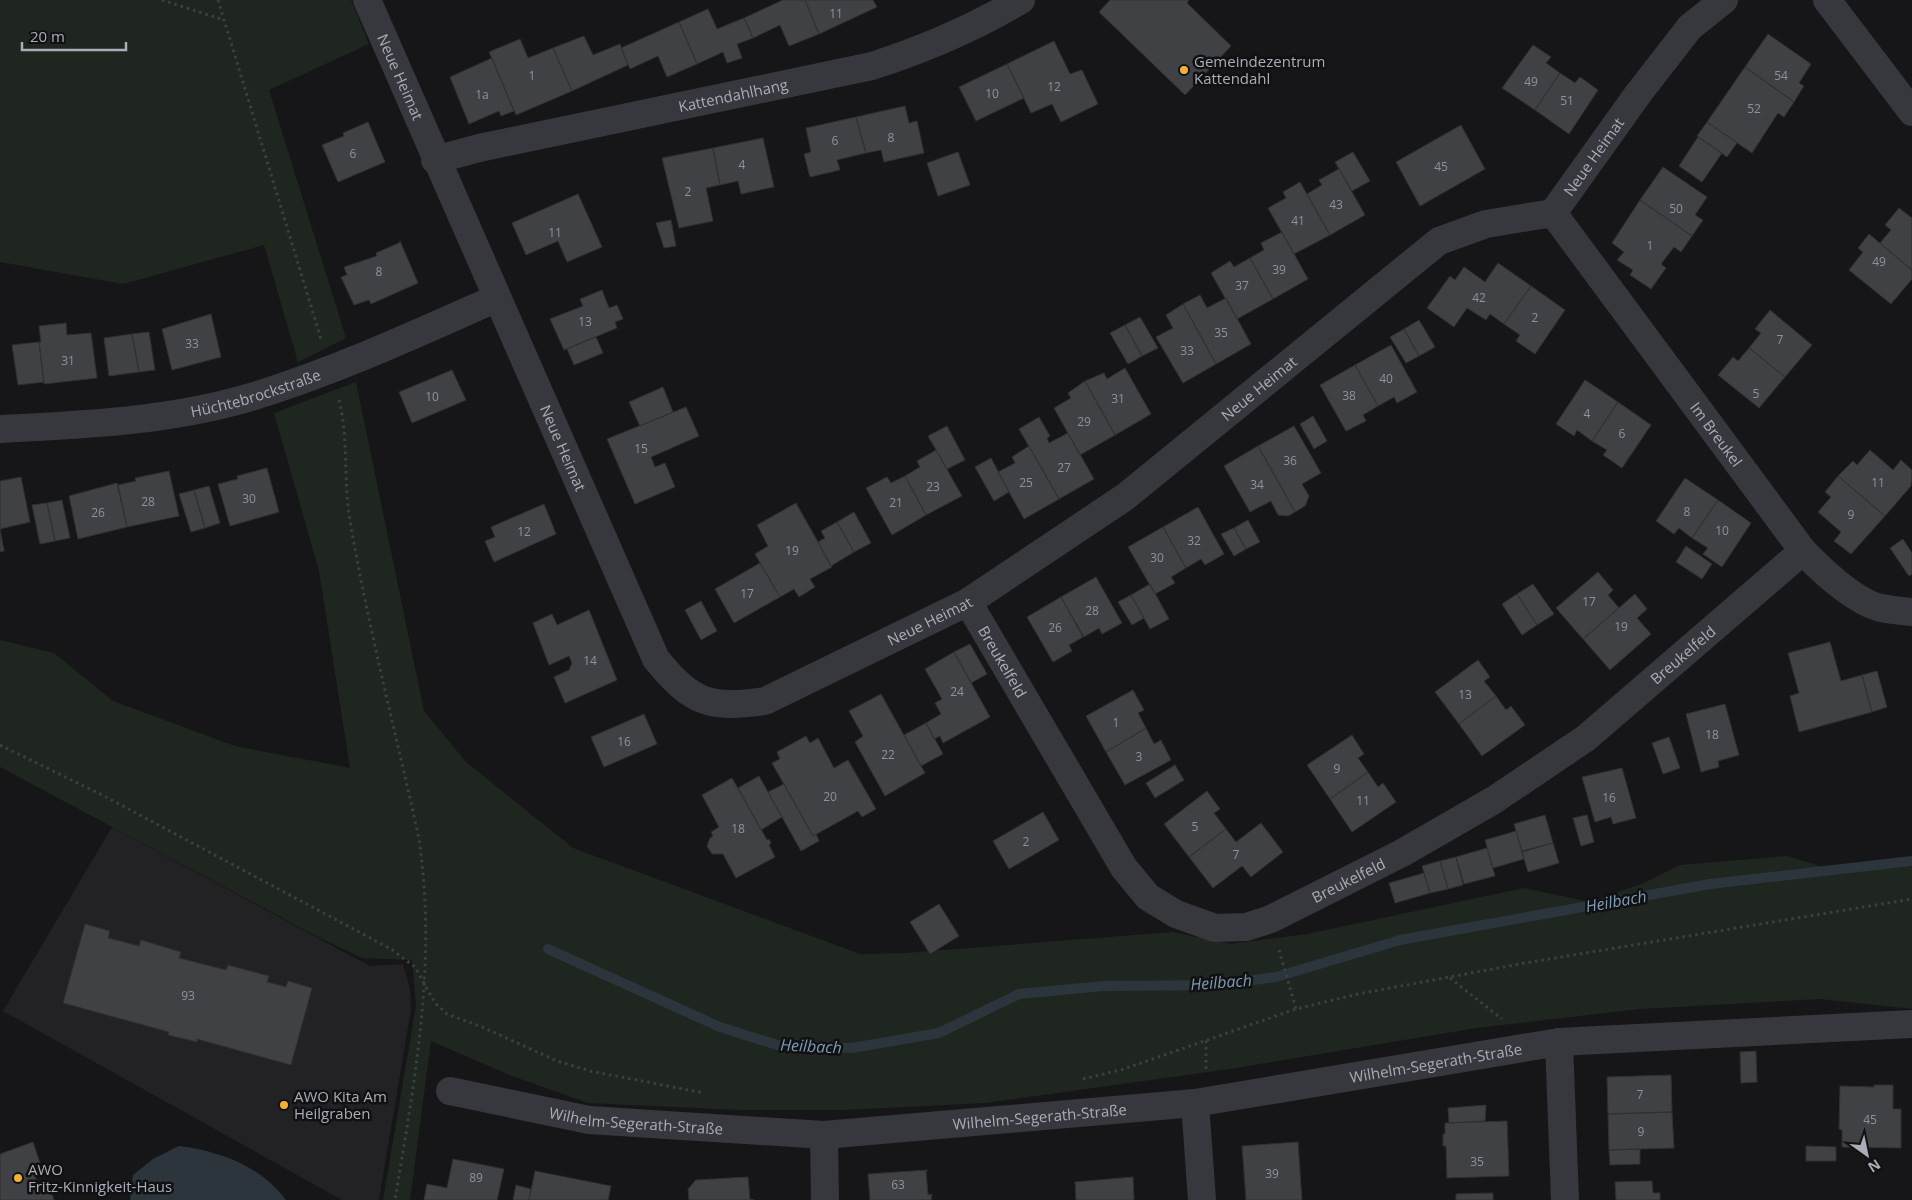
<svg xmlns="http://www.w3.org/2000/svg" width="1912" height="1200" viewBox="0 0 1912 1200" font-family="'Open Sans',sans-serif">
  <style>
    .built { fill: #222225 }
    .green { fill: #1e261f }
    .water { fill: #2c353c }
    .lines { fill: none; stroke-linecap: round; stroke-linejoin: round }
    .stream { stroke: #2c353c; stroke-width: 10 }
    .building { fill: #404145; stroke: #303034 }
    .path { stroke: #3d3f44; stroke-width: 3; stroke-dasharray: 2.5 4; stroke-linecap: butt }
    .minor { stroke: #37383d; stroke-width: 28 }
    .poi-dot { fill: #f2b134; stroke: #111113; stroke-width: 2 }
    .labels { text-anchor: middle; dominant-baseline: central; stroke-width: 5; stroke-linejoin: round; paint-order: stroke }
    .number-label { font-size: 12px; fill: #8e929b }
    .poi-label { font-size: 15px; fill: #a8adb8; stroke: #111113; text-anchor: start }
    .street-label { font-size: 15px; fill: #a8adb8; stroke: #111113 }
    .water-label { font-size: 16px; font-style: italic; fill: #7f9bb3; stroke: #111113 }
  </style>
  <rect width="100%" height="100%" fill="#161618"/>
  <!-- built -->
  <path class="built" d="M112,827l258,139 33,-2 7,25 1,20 -32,191h-37l-339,-189z"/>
  <!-- green -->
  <path class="green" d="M0,0h351l18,44 -100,46 77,248 -48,24 -34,-117 -141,39 -123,-22z
    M356,382l68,329 42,51 107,86 287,106 45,-1 268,-21 57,12 77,-10 217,-46 66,14 54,-19 36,-18 107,-9 40,12 85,-11v152l-92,-10 -180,10 -163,19 -247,41 -245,34 -141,7h-103l-153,-7 -76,-27 -81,-35 -21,159h-27l33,-194 -4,-46 -50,-2 -42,-20 -320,-171v-127l54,13 59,48 122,45 115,22 -31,-197 -45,-158z"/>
  <!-- water -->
  <path class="water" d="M179,1146c40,5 82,20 107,54h-156l3,-25 20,-16z"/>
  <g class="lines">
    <!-- stream -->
    <path class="stream" d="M548,949l172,78 57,18 75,3 87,-15 80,-39 85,-8 113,-1 59,-8 124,-37 310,-56 202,-23"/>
  </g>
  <!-- building -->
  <path class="building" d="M783,0h22l14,34 -30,12 -9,-21 -27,13 -9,-20z
    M805,0h68l4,7 -58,27z
    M1110,0h79l-2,3 44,43 -46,49 -86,-83z
    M708,9l9,20 27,-11 9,20 -16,6 5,14 -15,5 -4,-11 -26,12 -18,-42z
    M679,22l18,42 -30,13 -9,-21 -28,13 -9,-21z
    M1768,34l43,30 -12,19 5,3 -10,16 -49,-35z
    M584,36l9,19 27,-11 8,21 -56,26 -19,-43z
    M520,39l8,19 25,-10 19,43 -56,24 -27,-63z
    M1054,41l16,33 12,-4 16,34 -37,18 -9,-18 -21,9 -24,-49z
    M1533,45l18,12 -5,6 14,10 -25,37 -33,-22z
    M492,58l22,53 -13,5 -2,-5 -30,13 -19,-47z
    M1007,64l17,34 -48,23 -17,-34z
    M1745,67l49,35 -10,15 -6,-4 -26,40 -45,-31z
    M1560,73l15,10 5,-6 18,13 -29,44 -34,-24z
    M905,106l4,17 8,-2 7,32 -40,9 -3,-12 -15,3 -10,-36z
    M856,117l10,36 -29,7 3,10 -30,7 -6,-23 7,-2 -5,-24z
    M368,122l17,40 -47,20 -16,-37 22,-9 -1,-3z
    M1707,122l30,21 -10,14 -30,-21z
    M1461,125l24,44 -65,37 -24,-44z
    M1698,137l24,16 -20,29 -23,-16z
    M763,138l11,49 -33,7 -3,-13 -18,4 -7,-37z
    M713,148l7,37 -14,3 7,33 -34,7 -17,-70z
    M958,152l12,33 -32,11 -11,-33z
    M1353,152l17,29 -18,10 -17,-29z
    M1663,167l44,30 -12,18 8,5 -11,16 -52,-36z
    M1339,169l26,46 -35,20 -23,-41 15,-9 -3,-5z
    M1300,182l30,53 -36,19 -26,-46 18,-10 -3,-6z
    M578,194l24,53 -35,15 -9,-21 -32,14 -14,-32z
    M1640,200l52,36 -11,16 -7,-5 -13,17 5,4 -15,21 -21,-14 3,-5 -16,-10 7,-8 -12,-9z
    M1899,208l13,10v52l-32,-27 11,-13 -6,-5z
    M671,220l5,26 -12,2 -8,-25z
    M1282,232l26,47 -35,20 -23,-41 14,-8 -3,-7z
    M1869,234l43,36v9l-21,25 -42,-34 14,-18 -5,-4z
    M400,241l18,42 -47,21 -2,-4 -15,5 -13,-28 6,-2 -3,-8 33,-11 -1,-3 23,-10z
    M1250,258l23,41 -36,20 -26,-46 19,-12 4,6z
    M1498,263l33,23 -27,38 -14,-10 -4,6 -19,-12 -13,19 -27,-19 23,-32 5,4 9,-13 21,15z
    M1531,286l34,24 -30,44 -19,-13 4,-6 -16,-11z
    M602,290l7,18 8,-3 6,14 -8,3 2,6 -53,22 -14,-31 33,-13 -3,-7z
    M1200,295l7,13 19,-10 25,46 -35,20 -33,-60z
    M1183,304l33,60 -33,19 -27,-46 17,-9 -7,-13z
    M1770,310l42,35 -27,32 -36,-29 12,-15 -6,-4z
    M211,314l10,43 -49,13 -10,-41z
    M1140,317l18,31 -16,8 -17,-31z
    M1419,320l16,27 -16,9 -15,-27z
    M66,323l1,12 24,-2 6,45 -53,6 -5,-42h2l-2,-16z
    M1125,325l17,31 -14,8 -18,-31z
    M1404,329l15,27 -13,7 -16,-26z
    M149,332l6,38 -16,2 -7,-38z
    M132,334l7,38 -30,4 -5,-38z
    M596,337l7,16 -29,12 -7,-16z
    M39,342l5,40 -26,3 -6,-40z
    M1391,345l26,47 -20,11 -3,-6 -16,9 -23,-41z
    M1749,348l36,29 -26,31 -41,-33 15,-18 5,4z
    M1355,365l23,41 -15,9 3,6 -20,10 -26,-46z
    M1125,368l26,46 -36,21 -30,-54 19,-8 3,6z
    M452,370l14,30 -54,23 -13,-31z
    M1585,380l33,22 -26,39 -15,-11 -3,6 -18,-12z
    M1085,381l30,54 -35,20 -26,-47 17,-10 -3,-5z
    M663,387l10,25 -33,14 -11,-24z
    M1618,402l33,23 -29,43 -19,-13 4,-5 -15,-9z
    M686,407l13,29 -48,21 4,10 10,-4 10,24 -40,17 -28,-65z
    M1313,416l14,25 -13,8 -14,-25z
    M1039,417l11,19 -3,2 2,5 19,-10 26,46 -35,20 -40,-70z
    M947,426l18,34 -18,9 -19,-33z
    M1294,426l27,47 -19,11 7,12 -4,10 -10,6 -37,-66z
    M1029,446l30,53 -35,20 -26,-47 17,-9 -3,-6z
    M1258,446l37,66 -7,4 -10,-1 -7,-14 -21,11 -26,-46z
    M936,450l26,46 -36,19 -21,-39 15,-9 -3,-6z
    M1870,450l23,20 8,-10 11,10 -1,16 -26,30 -47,-40 15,-15 4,4z
    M991,458l18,34 -15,9 -19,-34z
    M267,468l12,44 -49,14 -12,-42 20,-5 -1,-3z
    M169,471l10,45 -52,11 -9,-42 18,-4 -1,-3z
    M905,476l21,39 -34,20 -26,-47 21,-11 4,6z
    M1838,476l47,40 -34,38 -17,-13 7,-9 -23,-20 13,-15 -6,-5z
    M21,477l9,45 -30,7 4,22 -4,1v-71z
    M1685,478l33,22 -26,38 -13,-10 -5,6 -18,-13z
    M117,483l10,44 -49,12 -9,-43z
    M209,486l11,37 -15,5 -11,-38z
    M194,490l11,38 -14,4 -12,-38z
    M62,500l8,38 -15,3 -8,-38z
    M1718,500l33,23 -29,44 -19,-13 5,-6 -16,-10z
    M47,503l8,38 -15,3 -8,-39z
    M796,503l36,64 -22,12 5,8 -16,10 -5,-8 -14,8 -25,-43 13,-8 -11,-21z
    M544,504l12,30 -62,28 -9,-21 10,-4 -4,-10z
    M1198,507l26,47 -19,11 -4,-6 -15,9 -23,-41z
    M854,512l17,31 -17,9 -17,-30z
    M1248,520l12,22 -14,7 -12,-21z
    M837,522l17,30 -23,14 -13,-24 7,-4 -4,-7z
    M1163,527l23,41 -15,9 4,6 -20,11 -27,-47z
    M1234,528l12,21 -12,7 -13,-22z
    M1903,539l9,14v21l-3,2 -19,-28z
    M1686,546l26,18 -10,15 -26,-17z
    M760,563l20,34 -46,26 -19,-34z
    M1598,572l15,18 -5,5 11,13 -36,31 -27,-31z
    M1096,577l26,46 -20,11 -3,-6 -15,9 -23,-40z
    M1150,584l19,35 -19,10 -19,-34z
    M1533,584l21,30 -17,11 -20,-31z
    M1517,594l20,31 -15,10 -20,-31z
    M1635,594l12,15 -10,9 14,16 -41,36 -27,-31z
    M1131,595l13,23 -12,7 -14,-23z
    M1061,597l22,40 -14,8 3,6 -19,11 -26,-45z
    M701,601l16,30 -16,9 -16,-30z
    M589,610l28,70 -52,23 -11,-26 15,-7 3,-7 -3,-7 -20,9 -16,-42 19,-9 5,11z
    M1830,642l11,39 21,-6 10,37 -73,20 -9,-36 9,-3 -11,-40z
    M970,644l17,30 -16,9 -17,-31z
    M954,652l36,65 -47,26 -3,-7 -6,3 -8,-16 15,-9 -6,-11 7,-4 -17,-30z
    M1478,660l12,17 -6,4 12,15 -37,28 -24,-32z
    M1877,671l10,36 -15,5 -10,-37z
    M1133,690l11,20 -6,3 8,15 -40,24 -20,-36z
    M881,694l44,79 -40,23 -30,-54 8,-6 -14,-25z
    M1496,696l10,14 5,-4 14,19 -43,31 -23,-32z
    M1725,704l14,51 -21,6 1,6 -18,5 -15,-58z
    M644,714l13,30 -53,23 -13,-30z
    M926,723l17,31 -22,12 -17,-31z
    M1146,728l8,16 7,-4 10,20 -46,25 -19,-33z
    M1352,735l12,19 -6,4 10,14 -38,27 -23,-34z
    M806,736l4,7 8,-5 16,30 14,-8 28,49 -14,8 -4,-6 -45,25 -41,-73 8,-4 -3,-7z
    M1669,737l11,31 -17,6 -11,-31z
    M1175,765l9,15 -29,18 -9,-15z
    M1622,768l14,50 -23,6 -2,-7 -16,5 -13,-45z
    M1368,772l10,15 5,-4 13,19 -44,30 -22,-33z
    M759,776l23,41 -21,13 -23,-42z
    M732,778l35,62 2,-1 2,4 -2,2 6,12 -39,21 -13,-24h-11l-5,-8 3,-8 3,-2 -2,-4 8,-5 -17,-32z
    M784,784l29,52 3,-2 3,7 -18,10 -33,-59z
    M1207,791l13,18 -6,4 12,16 -37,28 -25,-33z
    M1043,812l16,28 -50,29 -16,-28z
    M1545,815l8,28 -31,8 -8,-27z
    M1587,815l7,27 -13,4 -8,-28z
    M1261,823l22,29 -32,25 -9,-11 -29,22 -24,-31 37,-28 10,13z
    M1516,831l8,28 -31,9 -8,-28z
    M1553,843l6,20 -31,9 -6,-20z
    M1487,848l8,28 -31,8 -8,-27z
    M1456,857l7,28 -15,4 -8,-28z
    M1440,861l8,28 -18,4 -8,-27z
    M1424,873l6,20 -35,10 -6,-20z
    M939,904l20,32 -29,18 -20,-32z
    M85,924l25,7 -2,7 31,8 2,-6 40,12 -2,6 47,12 2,-5 41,11 -2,6 19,5 2,-6 24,7 -21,77 -94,-26v3l-29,-7 1,-3 -106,-29z
    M1756,1051l1,31 -16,1 -1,-31z
    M1671,1075l1,37 -64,2 -1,-37z
    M1874,1085h19v24h8v39l-59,-1v-17l-3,-1 1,-43 34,1z
    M1486,1105l-1,16 -36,2 -1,-15z
    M1672,1112l2,36 -65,2 -1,-36z
    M1507,1121l2,55 -62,2 -1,-32h-3v-12h2v-11z
    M33,1142l7,21 -8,4 9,25 9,-3 4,11h-54v-46z
    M1298,1142l4,58h-56l-4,-54z
    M1806,1146l30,1v14h-30z
    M1640,1149v15l-30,1 -1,-15z
    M453,1159l51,10 -7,31h-73l3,-16 20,4z
    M928,1170l-2,1 2,24 4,-1 -1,6h-61l-2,-26z
    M535,1171l76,15 -3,14h-79z
    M748,1177l2,22 4,1h-65l-1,-11 8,-9z
    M1133,1177l1,23h-58l-1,-18z
    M1652,1181l1,12h7v7h-44l-1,-18z
    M516,1185l15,4 -2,11h-16z
    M1493,1193v7h-37v-6z"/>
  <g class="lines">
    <!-- path -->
    <path class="path" d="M162,0l62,20
      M218,0l103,339
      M339,400c10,40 4,81 11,121 18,105 45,209 68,313 20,123 -3,245 -23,366
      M0,745l106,52 285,152 24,18 20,36 12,11 35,13 75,34 33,10 114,22
      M1279,950l17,59
      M1450,978l52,41
      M1206,1069v-30
      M1083,1079l41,-10 172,-60 62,-15 167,-31 387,-64"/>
    <!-- minor -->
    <g class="minor">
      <path id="s1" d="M367,0l289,659c36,44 53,50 109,42l203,-99 157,-105 314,-256 47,-17 67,-11 85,-119 52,-67 34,-27"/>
      <path d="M1827,0l85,112"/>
      <path id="s2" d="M435,160l44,-12 393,-82c53,-17 100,-37 149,-66"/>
      <path id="s3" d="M1553,213l250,338c18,19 52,51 78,57 10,2 21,3 31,4"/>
      <path id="s4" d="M0,429c84,-4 170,-8 251,-32 85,-26 165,-63 246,-99"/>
      <path id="s5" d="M968,602l156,266 24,29 28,17 39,14 31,-1 25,-8 131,-66 92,-53 92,-62 217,-187"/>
      <path d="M1559,1042l6,158"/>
      <path id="s6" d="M450,1091l139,29 235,15 371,-32 364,-61 353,-18"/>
      <path d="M1195,1103l7,97"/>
      <path d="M824,1135l1,65"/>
    </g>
  </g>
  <!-- markers -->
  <g class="poi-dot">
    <circle cx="1184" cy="70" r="5"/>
    <circle cx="284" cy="1105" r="5"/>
    <circle cx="18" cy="1178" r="5"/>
  </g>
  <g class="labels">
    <!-- number labels -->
    <g class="number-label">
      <text x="836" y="13">11</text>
      <text x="532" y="75">1</text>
      <text x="1781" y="75">54</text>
      <text x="1531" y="81">49</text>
      <text x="1054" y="86">12</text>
      <text x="992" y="93">10</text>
      <text x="482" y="94">1a</text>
      <text x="1567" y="100">51</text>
      <text x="1754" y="108">52</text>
      <text x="891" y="137">8</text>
      <text x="835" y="140">6</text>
      <text x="353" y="153">6</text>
      <text x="742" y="164">4</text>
      <text x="1441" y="166">45</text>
      <text x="688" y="191">2</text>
      <text x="1336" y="204">43</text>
      <text x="1676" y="208">50</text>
      <text x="1298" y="220">41</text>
      <text x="555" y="232">11</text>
      <text x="1650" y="245">1</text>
      <text x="1879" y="261">49</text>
      <text x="1279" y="269">39</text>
      <text x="379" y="271">8</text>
      <text x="1242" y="285">37</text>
      <text x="1479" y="297">42</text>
      <text x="1535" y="317">2</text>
      <text x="585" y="321">13</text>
      <text x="1221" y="332">35</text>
      <text x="1780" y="339">7</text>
      <text x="192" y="343">33</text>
      <text x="1187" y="350">33</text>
      <text x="68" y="360">31</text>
      <text x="1386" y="378">40</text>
      <text x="1756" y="393">5</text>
      <text x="1349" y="395">38</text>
      <text x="432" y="396">10</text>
      <text x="1118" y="398">31</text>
      <text x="1587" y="413">4</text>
      <text x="1084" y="421">29</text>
      <text x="1622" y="433">6</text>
      <text x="641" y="448">15</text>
      <text x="1290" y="460">36</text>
      <text x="1064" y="467">27</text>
      <text x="1026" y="482">25</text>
      <text x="1878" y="482">11</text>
      <text x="1257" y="484">34</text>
      <text x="933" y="486">23</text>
      <text x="249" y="498">30</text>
      <text x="148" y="501">28</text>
      <text x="896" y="502">21</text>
      <text x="1687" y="511">8</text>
      <text x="98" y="512">26</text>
      <text x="1851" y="514">9</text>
      <text x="1722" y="530">10</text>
      <text x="524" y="531">12</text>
      <text x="1194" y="540">32</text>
      <text x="792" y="550">19</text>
      <text x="1157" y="557">30</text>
      <text x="747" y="593">17</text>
      <text x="1589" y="601">17</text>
      <text x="1092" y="610">28</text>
      <text x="1621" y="626">19</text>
      <text x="1055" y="627">26</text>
      <text x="590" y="660">14</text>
      <text x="957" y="691">24</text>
      <text x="1465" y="694">13</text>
      <text x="1116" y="722">1</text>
      <text x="1712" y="734">18</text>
      <text x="624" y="741">16</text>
      <text x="888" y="754">22</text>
      <text x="1139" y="756">3</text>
      <text x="1337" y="768">9</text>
      <text x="830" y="796">20</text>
      <text x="1609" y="797">16</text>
      <text x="1363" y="800">11</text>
      <text x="1195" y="826">5</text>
      <text x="738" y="828">18</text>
      <text x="1026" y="841">2</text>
      <text x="1236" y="854">7</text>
      <text x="188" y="995">93</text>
      <text x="1640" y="1094">7</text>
      <text x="1870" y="1119">45</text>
      <text x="1641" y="1131">9</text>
      <text x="1477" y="1161">35</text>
      <text x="1272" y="1173">39</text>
      <text x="476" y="1177">89</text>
      <text x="898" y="1184">63</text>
    </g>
    <!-- poi labels -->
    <g class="poi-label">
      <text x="1194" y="61">Gemeindezentrum<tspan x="1194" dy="17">Kattendahl</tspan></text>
      <text x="294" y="1096">AWO Kita Am<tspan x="294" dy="17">Heilgraben</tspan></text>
      <text x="28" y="1169">AWO<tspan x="28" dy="17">Fritz-Kinnigkeit-Haus</tspan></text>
    </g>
    <!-- street labels -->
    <g class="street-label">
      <text stroke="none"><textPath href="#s1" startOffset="84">Neue Heimat</textPath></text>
      <text stroke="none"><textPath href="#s2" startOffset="305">Kattendahlhang</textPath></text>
      <text stroke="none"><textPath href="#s1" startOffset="1852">Neue Heimat</textPath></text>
      <text stroke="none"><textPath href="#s1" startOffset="1432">Neue Heimat</textPath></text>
      <text stroke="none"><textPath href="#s4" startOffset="259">Hüchtebrockstraße</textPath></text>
      <text stroke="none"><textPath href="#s3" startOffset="275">Im Breukel</textPath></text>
      <text stroke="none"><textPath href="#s1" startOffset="489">Neue Heimat</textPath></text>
      <text stroke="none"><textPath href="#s1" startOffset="1028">Neue Heimat</textPath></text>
      <text stroke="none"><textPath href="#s5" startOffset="969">Breukelfeld</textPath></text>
      <text stroke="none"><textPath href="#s5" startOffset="69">Breukelfeld</textPath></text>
      <text stroke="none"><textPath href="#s5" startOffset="564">Breukelfeld</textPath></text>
      <text stroke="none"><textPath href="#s6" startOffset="994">Wilhelm-Segerath-Straße</textPath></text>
      <text stroke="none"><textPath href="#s6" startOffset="594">Wilhelm-Segerath-Straße</textPath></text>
      <text stroke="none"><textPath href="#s6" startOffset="189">Wilhelm-Segerath-Straße</textPath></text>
    </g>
    <!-- water labels -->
    <g class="water-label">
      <text transform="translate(1616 901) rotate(-10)">Heilbach</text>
      <text transform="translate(1221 982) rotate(-4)">Heilbach</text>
      <text transform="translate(811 1046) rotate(3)">Heilbach</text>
    </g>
  </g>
  <!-- north arrow -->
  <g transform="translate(1867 1155) rotate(147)" stroke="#111113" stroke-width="4" paint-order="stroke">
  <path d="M0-4L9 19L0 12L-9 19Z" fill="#a8adb8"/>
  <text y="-8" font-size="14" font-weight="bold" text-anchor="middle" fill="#a8adb8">N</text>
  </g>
  <!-- scale -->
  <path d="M22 42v8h104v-8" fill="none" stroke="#a8adb8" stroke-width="2.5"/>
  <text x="30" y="42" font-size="15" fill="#a8adb8" stroke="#111113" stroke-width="4" paint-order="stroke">20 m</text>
</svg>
